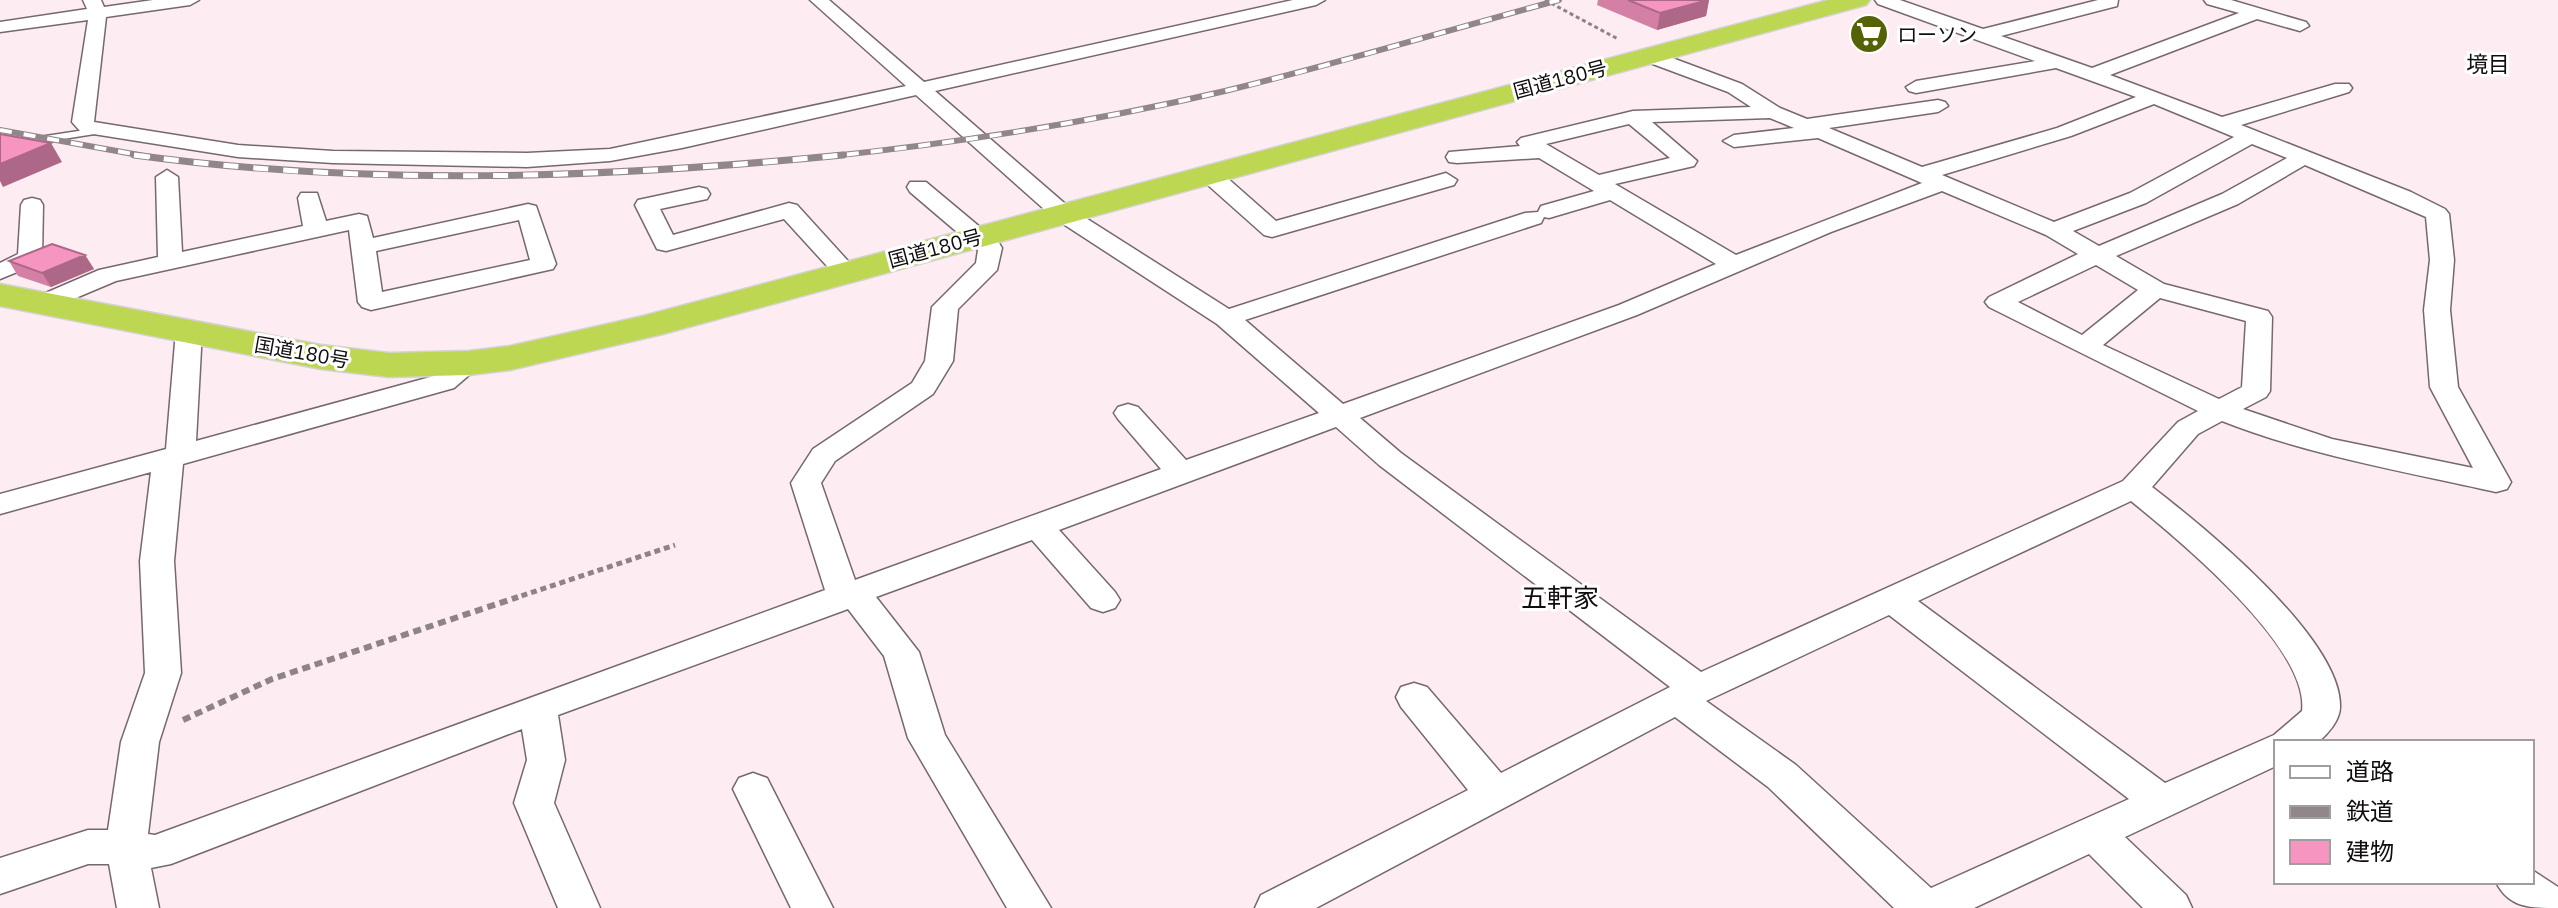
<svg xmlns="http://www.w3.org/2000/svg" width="2558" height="908" viewBox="0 0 2558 908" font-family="'IBM Plex Sans','Noto Sans JP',sans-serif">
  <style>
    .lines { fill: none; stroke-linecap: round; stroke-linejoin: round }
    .lane-casing { stroke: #76686e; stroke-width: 3 }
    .street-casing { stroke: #76686e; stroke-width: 3 }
    .highway-casing { stroke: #d4d3d4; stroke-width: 3 }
    .path-far2 { stroke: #8e8387; stroke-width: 3; stroke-dasharray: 4 3; stroke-linecap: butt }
    .path-far1 { stroke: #8e8387; stroke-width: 5; stroke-dasharray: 6 4; stroke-linecap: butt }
    .path { stroke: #8e8387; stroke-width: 6; stroke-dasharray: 8 5; stroke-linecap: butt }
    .lane { fill: #fff; fill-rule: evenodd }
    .street { fill: #fff; fill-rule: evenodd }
    .highway { fill: #bed752; fill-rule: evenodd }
    .rail-far1-casing { stroke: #91868a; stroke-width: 6 }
    .rail-casing { stroke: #91868a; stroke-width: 7 }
    .rail-far1 { stroke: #fff; stroke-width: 4; stroke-dasharray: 12; stroke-linecap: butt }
    .rail { stroke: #fff; stroke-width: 5; stroke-dasharray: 15; stroke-linecap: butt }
    .wall { fill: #d480a4 }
    .shaded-wall { fill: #ac6886 }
    .building { fill: #f695bf; stroke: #ac6886; stroke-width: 2 }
    .labels { text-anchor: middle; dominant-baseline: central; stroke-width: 6; stroke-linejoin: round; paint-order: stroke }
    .far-poi-label { font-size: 20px; fill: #110c0e; stroke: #fff; text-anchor: start }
    .far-street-label { font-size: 20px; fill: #110c0e; stroke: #fff }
    .far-neighbourhood-label { font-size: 22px; fill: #110c0e; stroke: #fff }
    .neighbourhood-label { font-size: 26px; fill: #110c0e; stroke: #fff }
  </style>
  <rect width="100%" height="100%" fill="#fdedf3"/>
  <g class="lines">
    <!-- lane casing -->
    <g class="lane-casing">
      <path id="lane" d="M98,128l3,1v4l-101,16v-6z"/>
    </g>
    <!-- street casing -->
    <g class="street-casing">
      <path id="street" d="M83,0h18l3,7 49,-7h46l-9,5 -84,12 -12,105 144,23 95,6 194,2 83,-4 296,-63 -96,-86h19l95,82 369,-82h32l-9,5 -381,86 135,117 159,101 296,-96 13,-1 3,-6 53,-15 -55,-33 -82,5 -8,-1 -3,-5 3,-5 71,-6 -3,-4 4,-4 112,-27 118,-4 -23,-15 -86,-32 -2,-4 2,-4h14l86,32 38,24 27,11 131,-19 7,2 3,4 -10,6 -109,16 93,39 135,-39 79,-31 -80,-29 -140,25 -7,-2 -3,-4 10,-6 119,-20 -157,-57 -3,-4h25l83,29 115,-29h20l-1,6 -116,30 91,32 147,-55 -32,-9 -3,-4h27l75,22 3,4 -9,5 -43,-12 -147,56 112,42 113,-33h14l3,4 -3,4 -108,33 170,67 34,17 4,5 5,46 -4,50 8,77 53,95 -4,7 -11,3c-93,-21 -185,-36 -274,-71l-24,13 -46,53c51,39 190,152 188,220 0,13 -12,27 -22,35h-42v24l-151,71 61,58 6,13h-49l-54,-54 -115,54h-80l-126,-121 -93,-70 -359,191h-61l6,-13 207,-105 -67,-83 -5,-10 5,-10 13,-4 13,4 74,86 169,-86 -291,-222 -43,-38 -277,103 56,62 5,8 -5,8 -12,4 -12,-4 -59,-68 -156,57 43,55 26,83 106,173h-44l-99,-170 -24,-82 -36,-47 -290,106 7,45 -11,43 46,105h-42l-44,-105 13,-43 -5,-31 -351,135 -20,4 8,40h-42l-8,-44h-21l-88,30v-36l88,-28h20l13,-88 24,-69 -5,-112 11,-89 -151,42v-20l166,-45 10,-118 4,-6h18l4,6 -6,110 238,-65c15,-11 26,-24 45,-19l4,6 -29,25 -271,76 -9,97 7,112 -22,69 -11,92 7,1 670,-245 -34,-107 22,-34 99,-66 13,-22 7,-54 44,-44 2,-13 -68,-58 -3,-5 3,-5h16l73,61 3,5 -5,22 -39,39 -5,52 -20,33 -98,67 -14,22 34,97 306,-111 -43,-50 -4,-6 4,-6 10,-3 10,3 48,53 133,-47 -102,-89 -163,-106 -138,-123 -234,53 -72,13 -83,6 -194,-4 -95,-6 -151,-24 -7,-2 -8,-9 16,-102 -88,12v-10l87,-13zM2154,104l80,33 -104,56 -76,29 -112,-47 129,-39zM1770,118l24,10 -60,7 -11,6 11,6 84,-9 104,45 -186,72 -121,-71 79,-18 3,-5 -45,-39zM1629,124l41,34 -71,17 -53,-31zM2252,144l35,14 -65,36 -123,52 -26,-15 73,-28zM2305,165l121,52 4,43 -6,50 6,77 43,81 -141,-29 -89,-30 23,-12 4,-6 2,-74 -4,-6 -104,-27 -48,-28 122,-52zM1942,191l104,44 32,19 -89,43 -4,5 4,5 209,104 -20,11 -55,59 -422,191 -300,-219 -41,-35 277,-103 194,-83zM1610,200l106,64 -97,41 -276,99 -98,-84 296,-97 3,-6 5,1zM2096,265l42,25 -56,45 -64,-33zM2160,298l86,23 -4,66 -23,12 -116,-54zM2131,501c47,38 179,147 171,210l-28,24 -109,48 -247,-182zM1889,615l240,184 -198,89 -135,-123 -90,-64z
        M1208,166l8,2 60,53 170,-48 11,7 -3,5 -182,52 -8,-2 -64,-57 -3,-5 3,-5z
        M167,170l11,7 4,75 121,-26 -5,-28 3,-5h16l9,28 33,-7 8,2 6,22 155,-34 8,2 20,58 -3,5 -9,2 -173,39 -9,-3 -4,-5 -9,-72 -233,51 -64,27h-18l-4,-5 4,-5 65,-28 59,-13 -2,-80zM519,220l11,40 -148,32 -6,-41z
        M699,187l8,2 3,5 -3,5 -47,10 13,26 116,-32 8,2 61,67 -3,5h-18l-53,-58 -118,32 -9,-2 -22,-44 3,-5z
        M32,198l8,2 3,5 -1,53 -3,5 -39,16v-16l18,-9 3,-49 3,-5z
        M753,773l14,5 66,130h-42l-58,-119 6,-11z
        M2532,870l26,17v21c-28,0 -49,0 -62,-26h36z"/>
    </g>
    <!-- highway casing -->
    <g class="highway-casing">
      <path id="highway" d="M1828,0h42l-4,5 -1203,329 -153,36 -41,5 -80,2 -68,-8 -321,-63v-22l321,61 68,8 80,-2 41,-5 133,-30z"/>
    </g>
    <!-- path-far2 -->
    <path class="path-far2" d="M1545,0l73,39"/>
    <!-- path-far1 -->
    <path class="path-far1" d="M512,599l163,-54"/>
    <!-- path -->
    <path class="path" d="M183,720l89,-41 246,-82"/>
    <!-- lane -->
    <use href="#lane" class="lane"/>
    <!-- street -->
    <use href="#street" class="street"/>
    <!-- highway -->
    <use href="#highway" class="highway"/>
    <!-- rail-far1 casing -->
    <g class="rail-far1-casing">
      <path id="rail-far1" d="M0,130l150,27
        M823,157c135,-14 270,-35 402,-66 112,-27 223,-61 334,-91"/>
    </g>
    <!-- rail casing -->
    <g class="rail-casing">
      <path id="rail" d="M134,155c235,32 474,23 709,0"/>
    </g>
    <!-- rail-far1 -->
    <use href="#rail-far1" class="rail-far1"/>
    <!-- rail -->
    <use href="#rail" class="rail"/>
  </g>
  <!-- wall -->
  <path class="wall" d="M1598,0h111l-3,16 -49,14 -60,-25z
    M85,255l9,14 -43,18 -33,-11 -9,-15z"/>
  <!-- shaded-wall -->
  <path class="shaded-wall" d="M1709,0l-3,16 -49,14 3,-17z
    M51,143l11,19 -59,25 -3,-6v-17z
    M85,255l9,14 -43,18 -9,-14z"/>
  <!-- building -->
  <path class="building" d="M1628,0h80l-48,13z
    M0,134l51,9 -51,21z
    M52,244l33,11 -43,18 -33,-12z"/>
  <!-- icons -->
  <defs>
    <g id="supermarket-disc" transform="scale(2)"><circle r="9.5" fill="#556306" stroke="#fff"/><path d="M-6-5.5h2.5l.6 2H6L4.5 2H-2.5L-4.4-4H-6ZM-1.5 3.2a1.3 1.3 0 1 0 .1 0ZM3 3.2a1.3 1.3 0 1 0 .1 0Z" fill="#fff"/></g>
  </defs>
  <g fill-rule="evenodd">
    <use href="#supermarket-disc" x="1869" y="34"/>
  </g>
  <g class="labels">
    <!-- far-poi labels -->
    <g class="far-poi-label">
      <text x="1897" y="34">ローソン</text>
    </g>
    <!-- far-street labels -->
    <g class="far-street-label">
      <text transform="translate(1560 79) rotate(-15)">国道180号</text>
      <text transform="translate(935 248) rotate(-15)">国道180号</text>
      <text transform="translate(302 352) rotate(10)">国道180号</text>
    </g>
    <!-- far-neighbourhood labels -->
    <g class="far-neighbourhood-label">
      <text x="2488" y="63">境目</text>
    </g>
    <!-- neighbourhood labels -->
    <g class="neighbourhood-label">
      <text x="1560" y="597">五軒家</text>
    </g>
  </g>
  <!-- legend -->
  <rect x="2274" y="740" width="260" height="144" fill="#ffffff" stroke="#a09e9f" stroke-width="2"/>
  <rect x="2290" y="766" width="40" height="12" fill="#ffffff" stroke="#a09e9f" stroke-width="2"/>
  <text x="2346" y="780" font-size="24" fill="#110c0e">道路</text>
  <rect x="2290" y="806" width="40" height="12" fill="#91868a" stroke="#a09e9f" stroke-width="2"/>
  <text x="2346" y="820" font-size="24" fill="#110c0e">鉄道</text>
  <rect x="2290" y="840" width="40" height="24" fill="#f695bf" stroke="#a09e9f" stroke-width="2"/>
  <text x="2346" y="860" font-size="24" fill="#110c0e">建物</text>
</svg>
